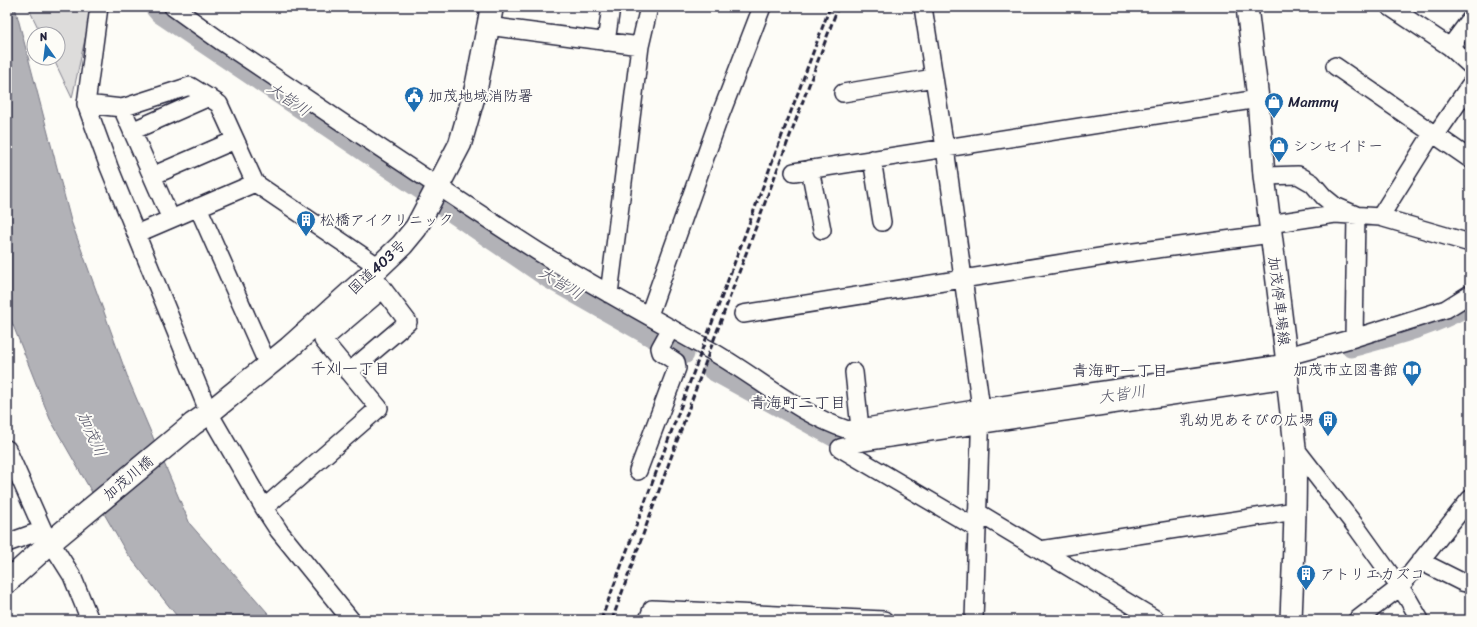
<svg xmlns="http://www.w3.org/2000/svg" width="1477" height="627" viewBox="0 0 1477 627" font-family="Sriracha,'Klee One',sans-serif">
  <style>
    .green { fill: #dddcdb; stroke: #807f8b }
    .water { fill: #b2b2b7; stroke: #787885 }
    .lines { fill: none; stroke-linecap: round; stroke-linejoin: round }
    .stream { stroke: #787885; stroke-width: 3.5 }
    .river { stroke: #b2b2b7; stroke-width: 21 }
    .minor-casing { stroke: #22223b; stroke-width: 20 }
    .major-casing { stroke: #22223b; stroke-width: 24 }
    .highway-casing { stroke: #22223b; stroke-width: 25 }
    .minor { stroke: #fdfcf7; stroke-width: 17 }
    .major { stroke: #fdfcf7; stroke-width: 21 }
    .highway { stroke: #fdfcf7; stroke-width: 22 }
    .rail { stroke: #22223b; stroke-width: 3; stroke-dasharray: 6 3; stroke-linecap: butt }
    .labels { text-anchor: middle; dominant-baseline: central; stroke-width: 4; stroke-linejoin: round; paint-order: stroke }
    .poi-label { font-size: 15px; fill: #22223b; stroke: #fdfcf7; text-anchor: start }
    .street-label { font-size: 15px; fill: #22223b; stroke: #fdfcf7 }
    .water-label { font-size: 16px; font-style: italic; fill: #545466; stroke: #fdfcf7 }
    .neighbourhood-label { font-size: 16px; fill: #22223b; stroke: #fdfcf7 }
  </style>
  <rect width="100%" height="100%" fill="#fdfcf7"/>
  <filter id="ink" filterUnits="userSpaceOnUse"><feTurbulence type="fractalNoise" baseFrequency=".025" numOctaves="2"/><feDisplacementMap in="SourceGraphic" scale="8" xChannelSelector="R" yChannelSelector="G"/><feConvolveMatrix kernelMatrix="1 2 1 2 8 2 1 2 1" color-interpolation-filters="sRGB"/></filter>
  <g filter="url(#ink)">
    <!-- green -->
    <path class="green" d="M28,7h64l-20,91 -19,-40h5v-24h-17z"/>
    <!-- water -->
    <path class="water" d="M7,7h8l56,214 58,160 61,143 84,96h-94l-54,-68 -76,-133 -43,-109z"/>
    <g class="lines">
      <!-- stream -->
      <path class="stream" d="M837,438l6,4"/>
      <!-- river -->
      <path class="river" d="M155,7l5,6 264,178
        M442,205l107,73 111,63 24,13
        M1351,347c39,-11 79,-20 114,-40
        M713,370l124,68h14"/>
      <!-- minor casing -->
      <g class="minor-casing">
        <path id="minor" d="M99,7l-13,97 23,63 100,246 55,95 15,23 72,89
          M173,7l49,35c105,70 209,141 315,209 56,35 114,66 171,98 47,26 88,64 140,81l133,-22 306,-45 8,-9 59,-16 92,-29 24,-15
          M923,7l22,141 36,260 -7,212
          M1390,7l60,40 20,18
          M488,26l152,20
          M606,42l5,-35
          M1450,47l20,-27
          M1335,66l135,93
          M843,93l91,-15
          M86,104l36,4 68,-22 29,18 36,79 124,84
          M122,108l49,111
          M132,131l77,-34
          M1435,136l35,-51
          M872,159l10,63
          M810,169l12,61
          M794,172l464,-73
          M152,176l83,-36
          M1264,176l34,-1 14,8 12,14 11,9 21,9 -2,123
          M198,207l70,158
          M1380,217l52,-83
          M1269,224l66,-10 45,3 90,26
          M136,234l119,-51
          M609,294l31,-248 9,-39
          M743,314l376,-60 152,-20
          M649,315l69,-194 44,-114
          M349,372l59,-50 -32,-42
          M854,372l6,56
          M840,448l23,-6 424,-63
          M840,448l136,80
          M1295,448l62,80 51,71 12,21
          M7,449l36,81 29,46 18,44
          M638,471l39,-103 -1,-6 -15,-10 -1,-4 11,-20
          M264,508l115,-100 -56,-68 60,-51
          M977,512l180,108
          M7,543l36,-13
          M1040,550l255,-39
          M1420,561l42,21 8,2
          M648,620l4,-11 232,11
          M1357,620l43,-33 70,-88"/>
      </g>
      <!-- major casing -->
      <g class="major-casing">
        <path id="major" d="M1247,7l11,92 6,77 23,187c0,29 6,57 8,86 2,57 -2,114 -4,171"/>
      </g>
      <!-- highway casing -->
      <g class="highway-casing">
        <path id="highway" d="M7,582l44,-40 142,-118 16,-11 80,-65 90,-81 23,-22 14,-17 44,-84 16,-56 16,-81"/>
      </g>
      <!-- minor -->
      <use href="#minor" class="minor"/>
      <!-- major -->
      <use href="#major" class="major"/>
      <!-- highway -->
      <use href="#highway" class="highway"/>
      <!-- rail -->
      <path class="rail" d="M601,620l229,-613
        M612,620l98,-270 128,-343"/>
    </g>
  </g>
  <!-- icons -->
  <defs>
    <g id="civic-pin" transform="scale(1)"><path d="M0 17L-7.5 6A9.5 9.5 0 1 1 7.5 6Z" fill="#1f6fb2" stroke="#fdfcf7"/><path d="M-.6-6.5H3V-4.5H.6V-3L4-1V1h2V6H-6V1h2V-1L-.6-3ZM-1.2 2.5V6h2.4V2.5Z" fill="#fff"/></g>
    <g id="shop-pin" transform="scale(1)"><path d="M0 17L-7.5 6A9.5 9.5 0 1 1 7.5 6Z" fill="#1f6fb2" stroke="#fdfcf7"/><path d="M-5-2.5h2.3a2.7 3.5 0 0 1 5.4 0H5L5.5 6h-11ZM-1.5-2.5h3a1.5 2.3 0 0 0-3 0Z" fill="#fff"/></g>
    <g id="building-pin" transform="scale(1)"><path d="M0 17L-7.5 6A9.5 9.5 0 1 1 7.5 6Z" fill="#1f6fb2" stroke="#fdfcf7"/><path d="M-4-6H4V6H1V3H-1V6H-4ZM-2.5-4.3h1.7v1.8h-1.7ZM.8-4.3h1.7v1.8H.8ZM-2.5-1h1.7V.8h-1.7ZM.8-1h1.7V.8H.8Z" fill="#fff"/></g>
    <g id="library-pin" transform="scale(1)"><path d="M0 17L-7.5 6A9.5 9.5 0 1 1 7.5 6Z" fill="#1f6fb2" stroke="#fdfcf7"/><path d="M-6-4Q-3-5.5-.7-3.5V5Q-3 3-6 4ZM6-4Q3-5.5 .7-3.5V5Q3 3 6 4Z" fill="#fff"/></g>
  </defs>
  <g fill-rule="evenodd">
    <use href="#civic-pin" x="414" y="96"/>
    <use href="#shop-pin" x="1274" y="102"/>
    <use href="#shop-pin" x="1279" y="146"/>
    <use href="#building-pin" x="306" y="220"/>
    <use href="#library-pin" x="1412" y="370"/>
    <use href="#building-pin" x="1328" y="420"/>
    <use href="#building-pin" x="1306" y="574"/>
  </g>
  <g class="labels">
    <!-- poi labels -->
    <g class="poi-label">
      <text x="428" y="96">加茂地域消防署</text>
      <text x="1288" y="102">Mammy</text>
      <text x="1293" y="146">シンセイドー</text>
      <text x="320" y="220">松橋アイクリニック</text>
      <text x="1398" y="370" text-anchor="end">加茂市立図書館</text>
      <text x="1314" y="420" text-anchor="end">乳幼児あそびの広場</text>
      <text x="1320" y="574">アトリエカズコ</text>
    </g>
    <!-- street labels -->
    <g class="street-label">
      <text transform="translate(377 267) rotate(-43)">国道403号</text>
      <text transform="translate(1279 301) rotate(83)">加茂停車場線</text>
      <text transform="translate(128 478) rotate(-40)">加茂川橋</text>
    </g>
    <!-- water labels -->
    <g class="water-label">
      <text transform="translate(289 99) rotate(34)">大皆川</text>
      <text transform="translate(561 283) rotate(31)">大皆川</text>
      <text transform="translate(1122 394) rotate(-8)">大皆川</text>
      <text transform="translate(92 434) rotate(66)">加茂川</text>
    </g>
    <!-- neighbourhood labels -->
    <g class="neighbourhood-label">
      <text x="350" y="368">千刈一丁目</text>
      <text x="1120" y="370">青海町一丁目</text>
      <text x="798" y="402">青海町二丁目</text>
    </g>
  </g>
  <!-- margin -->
  <rect width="1477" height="627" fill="none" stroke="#fdfcf7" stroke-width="24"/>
  <rect x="12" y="12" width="1453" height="603" fill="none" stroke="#22223b" stroke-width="1.5" filter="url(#ink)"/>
  <!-- north arrow -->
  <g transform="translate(46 46) rotate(346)"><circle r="19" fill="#fdfcf7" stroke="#a5a5ac"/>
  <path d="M0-3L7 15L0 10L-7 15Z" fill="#1f6fb2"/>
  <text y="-6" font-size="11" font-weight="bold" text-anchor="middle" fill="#22223b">N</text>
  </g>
</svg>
